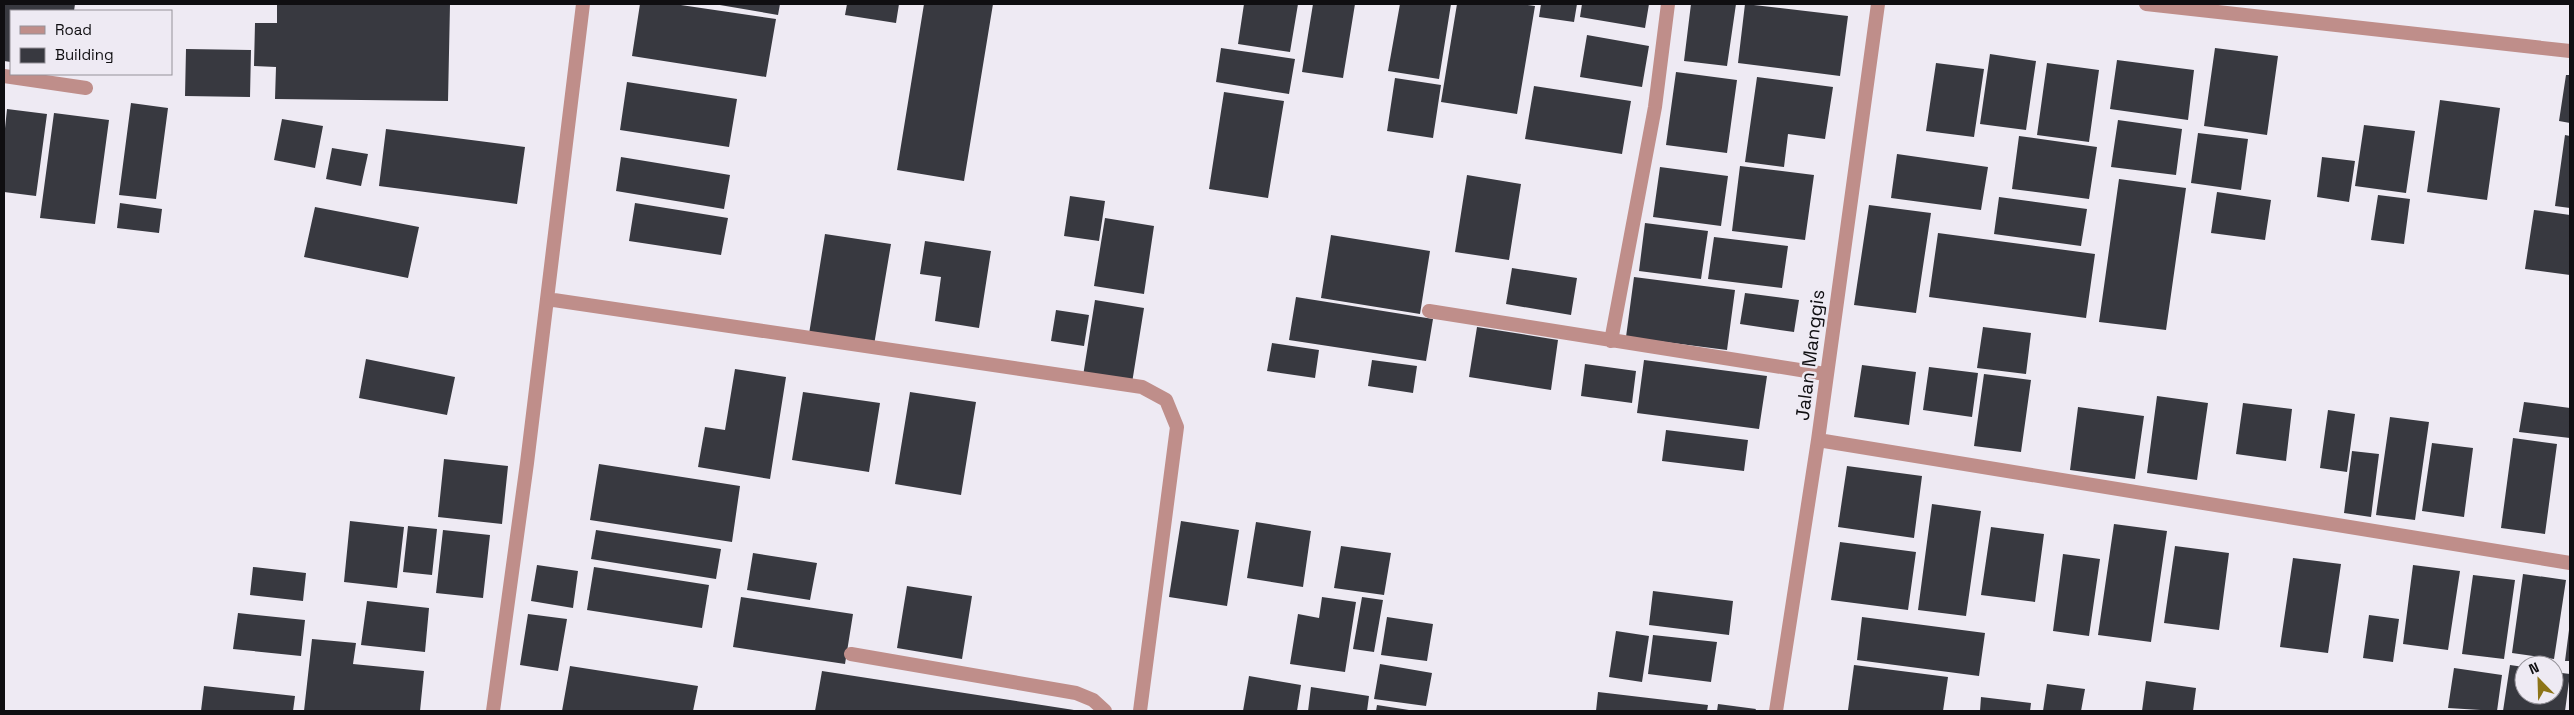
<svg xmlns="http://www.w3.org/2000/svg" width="2574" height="715" viewBox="0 0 2574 715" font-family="'Space Grotesk',sans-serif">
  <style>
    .building { fill: #383940 }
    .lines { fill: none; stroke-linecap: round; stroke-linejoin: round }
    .minor { stroke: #bf8e8a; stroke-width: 14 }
    .labels { text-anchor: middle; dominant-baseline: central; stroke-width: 5; stroke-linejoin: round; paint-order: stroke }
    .street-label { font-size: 19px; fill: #0f0e11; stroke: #eeeaf3 }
  </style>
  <rect width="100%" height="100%" fill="#eeeaf3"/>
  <!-- building -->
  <path class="building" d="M4,4h71l-1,7h-63v51l-7,-1z
    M277,4h173l-2,97 -173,-2 1,-32 -22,-1 1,-43h22z
    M640,4h34l102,15 -10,58 -134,-21z
    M714,4h66l-2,11z
    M847,4h52l-3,19 -51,-8z
    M924,4h69l-29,177 -67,-11z
    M1244,4h54l-8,48 -52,-8z
    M1313,4h42l-12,74 -41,-6z
    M1400,4h51l-12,75 -51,-8z
    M1457,4h64l14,2 -18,108 -76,-12z
    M1541,4h36l-3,18 -35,-5z
    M1582,4h67l-4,24 -65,-11z
    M1691,4h45l-9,62 -43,-5z
    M1745,4l103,12 -8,60 -102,-13z
    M1587,35l62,11 -7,41 -62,-10z
    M1221,48l74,11 -6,35 -73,-12z
    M2215,48l63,8 -11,79 -63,-9z
    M186,49l65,1 -1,47 -65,-1z
    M1990,54l46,7 -10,69 -46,-6z
    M2117,60l77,10 -6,50 -78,-11z
    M1936,63l48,6 -10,68 -48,-6z
    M2047,63l52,7 -10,72 -52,-7z
    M1676,72l61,8 -10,73 -61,-8z
    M2566,75h4v48l-11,-2z
    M1757,77l76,10 -8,52 -37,-5 -4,33 -39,-5z
    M1395,78l46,7 -8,53 -46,-7z
    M627,82l110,17 -8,48 -109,-17z
    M1534,86l97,15 -9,53 -97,-15z
    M1224,92l60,9 -16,97 -59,-9z
    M2440,100l60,8 -13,92 -60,-8z
    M131,103l37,5 -12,91 -37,-4z
    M7,109l40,5 -11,82 -32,-4v-54z
    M54,113l55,7 -14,104 -55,-6z
    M282,119l41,7 -8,42 -41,-8z
    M2118,120l64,9 -6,46 -65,-8z
    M2364,125l51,6 -9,62 -51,-7z
    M386,129l139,18 -8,57 -138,-18z
    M2198,133l50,6 -7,51 -50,-7z
    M2565,135l5,1v72l-15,-2z
    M2019,136l78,11 -8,52 -77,-10z
    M332,148l36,6 -7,32 -35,-7z
    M1897,154l91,13 -7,43 -90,-12z
    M621,157l109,18 -6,34 -108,-18z
    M2322,157l33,4 -6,41 -32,-5z
    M1740,166l74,9 -9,65 -73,-9z
    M1660,167l68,9 -7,50 -68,-9z
    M1467,175l54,9 -12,76 -54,-8z
    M2119,179l67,9 -20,142 -67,-8z
    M2217,192l54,8 -6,40 -54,-7z
    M2378,195l32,4 -6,45 -33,-4z
    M1070,196l35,5 -6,40 -35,-5z
    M1999,197l88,12 -6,37 -87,-12z
    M120,203l42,6 -3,24 -42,-5z
    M635,203l93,15 -7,37 -92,-14z
    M1869,205l62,8 -15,100 -62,-8z
    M315,207l104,20 -11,51 -104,-21z
    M2534,210l36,5v60l-45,-6z
    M1105,218l49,8 -10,68 -50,-8z
    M1645,223l63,8 -7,48 -62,-8z
    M1938,233l157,21 -9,64 -157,-21z
    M825,234l66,10 -17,101 -65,-11z
    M1331,235l99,16 -10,63 -99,-16z
    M1714,237l74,9 -6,42 -74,-9z
    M925,241l66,10 -12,77 -44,-7 6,-44 -21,-3z
    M1512,268l65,10 -6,37 -65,-11z
    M1634,277l101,13 -8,60 -101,-13z
    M1745,293l54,7 -5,32 -54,-8z
    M1296,297l137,22 -7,42 -137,-21z
    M1095,300l49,8 -12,75 -49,-7z
    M1056,310l33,5 -5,31 -33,-5z
    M1477,327l81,13 -7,50 -82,-13z
    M1983,327l48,6 -5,41 -49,-6z
    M1272,343l47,7 -4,28 -48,-7z
    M366,359l89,18 -8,38 -88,-17z
    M1372,360l45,6 -4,27 -45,-7z
    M1644,360l123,16 -8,53 -122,-16z
    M1585,364l51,7 -4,32 -51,-7z
    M1862,365l54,7 -7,53 -55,-8z
    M1929,367l49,6 -6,44 -49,-7z
    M735,369l51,8 -16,102 -72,-12 7,-40 20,3z
    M1984,374l47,6 -10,72 -47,-6z
    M803,392l77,11 -11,69 -77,-12z
    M910,392l66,10 -15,93 -66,-11z
    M2157,396l51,7 -11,77 -50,-7z
    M2524,402l46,6v30l-51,-6z
    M2243,403l49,6 -6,52 -50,-7z
    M2078,407l66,9 -9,63 -65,-9z
    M2328,410l27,4 -8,58 -27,-4z
    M2390,417l39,5 -14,98 -39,-5z
    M1666,430l82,10 -4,31 -82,-10z
    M2513,438l44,6 -12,90 -44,-6z
    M2432,443l41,5 -9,69 -42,-6z
    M2352,451l27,3 -8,63 -27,-4z
    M444,459l64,7 -6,58 -64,-7z
    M599,464l141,22 -8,56 -142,-22z
    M1847,466l75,10 -8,62 -76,-11z
    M1932,504l49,7 -15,105 -48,-6z
    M350,521l54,6 -7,61 -53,-6z
    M1181,521l58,9 -12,76 -58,-9z
    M1256,522l55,9 -8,56 -56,-9z
    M2114,524l53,7 -16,111 -53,-7z
    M408,526l29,3 -5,46 -29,-3z
    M1991,527l53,7 -9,68 -54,-7z
    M443,530l47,5 -7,63 -47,-5z
    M596,530l125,19 -5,30 -125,-20z
    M1840,542l76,10 -8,58 -77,-10z
    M1341,546l50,7 -7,42 -50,-7z
    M2175,546l54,7 -10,77 -55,-7z
    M753,553l64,10 -7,37 -63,-10z
    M2063,554l37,5 -11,77 -36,-5z
    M2293,558l48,6 -13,89 -48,-6z
    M537,565l41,6 -5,37 -42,-7z
    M2413,565l47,6 -12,79 -45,-6z
    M253,567l53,6 -3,28 -53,-6z
    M594,567l115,18 -7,43 -115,-18z
    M2523,574l43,6 -12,79 -42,-6z
    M2473,575l42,5 -11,79 -42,-5z
    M907,586l65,10 -10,63 -65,-11z
    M1653,591l80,10 -4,34 -80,-10z
    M741,597l112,17 -8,50 -112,-17z
    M1322,597l34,5 -11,70 -55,-8 8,-50 21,4z
    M1362,597l21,3 -9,52 -21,-3z
    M367,601l62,7 -4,44 -64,-7z
    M238,613l67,7 -4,36 -68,-7z
    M528,614l39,5 -9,52 -38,-6z
    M2369,615l30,4 -6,43 -30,-4z
    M1387,617l46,7 -6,37 -46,-6z
    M1862,617l123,16 -6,43 -122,-16z
    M2569,630h1v31h-5z
    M1616,631l33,5 -7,46 -33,-5z
    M1653,635l64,7 -6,40 -63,-8z
    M312,639l44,4 -3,21 71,7 -4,40h-116z
    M1380,664l52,9 -6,33 -52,-7z
    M1854,665l94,12 -5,34 -95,-1z
    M2510,665l14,2v28h30v-23l16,2 -5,37h-62z
    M570,666l128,20 -5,25h-131z
    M2454,668l48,7 -5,36 -49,-3z
    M822,671l252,39v1h-259z
    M1249,676l52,9 -4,26h-54z
    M2146,681l50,7 -3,23h-51z
    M2047,684l38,5 -4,22h-38z
    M204,686l91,10 -2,15h-92z
    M1311,687l58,9 -2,15h-59z
    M1598,692l110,13 -1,6h-111z
    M1981,697l50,6 -1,8h-50z
    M1718,704l38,5 -1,2h-38z
    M1377,705l32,5v1h-33z"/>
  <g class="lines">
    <!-- minor -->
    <path class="minor" d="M2146,4l424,47
      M4,76l82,12
      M547,299l595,88 24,13 11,27 -37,284
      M1429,311l396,63
      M1611,341l44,-234 13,-103
      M1818,440l752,123
      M851,654l225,39 17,7 12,11
      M493,711l34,-248 56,-459
      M1776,711l42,-271 60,-436"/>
  </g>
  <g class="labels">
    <!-- street labels -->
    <g class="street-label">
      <text transform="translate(1810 355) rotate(-83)">Jalan Manggis</text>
    </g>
  </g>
  <!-- border -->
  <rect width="2574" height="715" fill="none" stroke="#0f0e11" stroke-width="10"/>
  <!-- legend -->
  <rect x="10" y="10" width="162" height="65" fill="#eeeaf3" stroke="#959299"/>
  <rect x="20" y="26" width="25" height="8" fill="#bf8e8a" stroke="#959299"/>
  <text x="55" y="35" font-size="15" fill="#0f0e11">Road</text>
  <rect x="20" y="48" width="25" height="15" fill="#383940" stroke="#959299"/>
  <text x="55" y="60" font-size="15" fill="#0f0e11">Building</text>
  <!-- north arrow -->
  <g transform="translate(2539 680) rotate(337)"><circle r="24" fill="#eeeaf3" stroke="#959299"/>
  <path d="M0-4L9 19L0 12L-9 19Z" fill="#8d7418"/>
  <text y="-8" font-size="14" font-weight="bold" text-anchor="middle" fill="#0f0e11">N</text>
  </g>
</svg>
